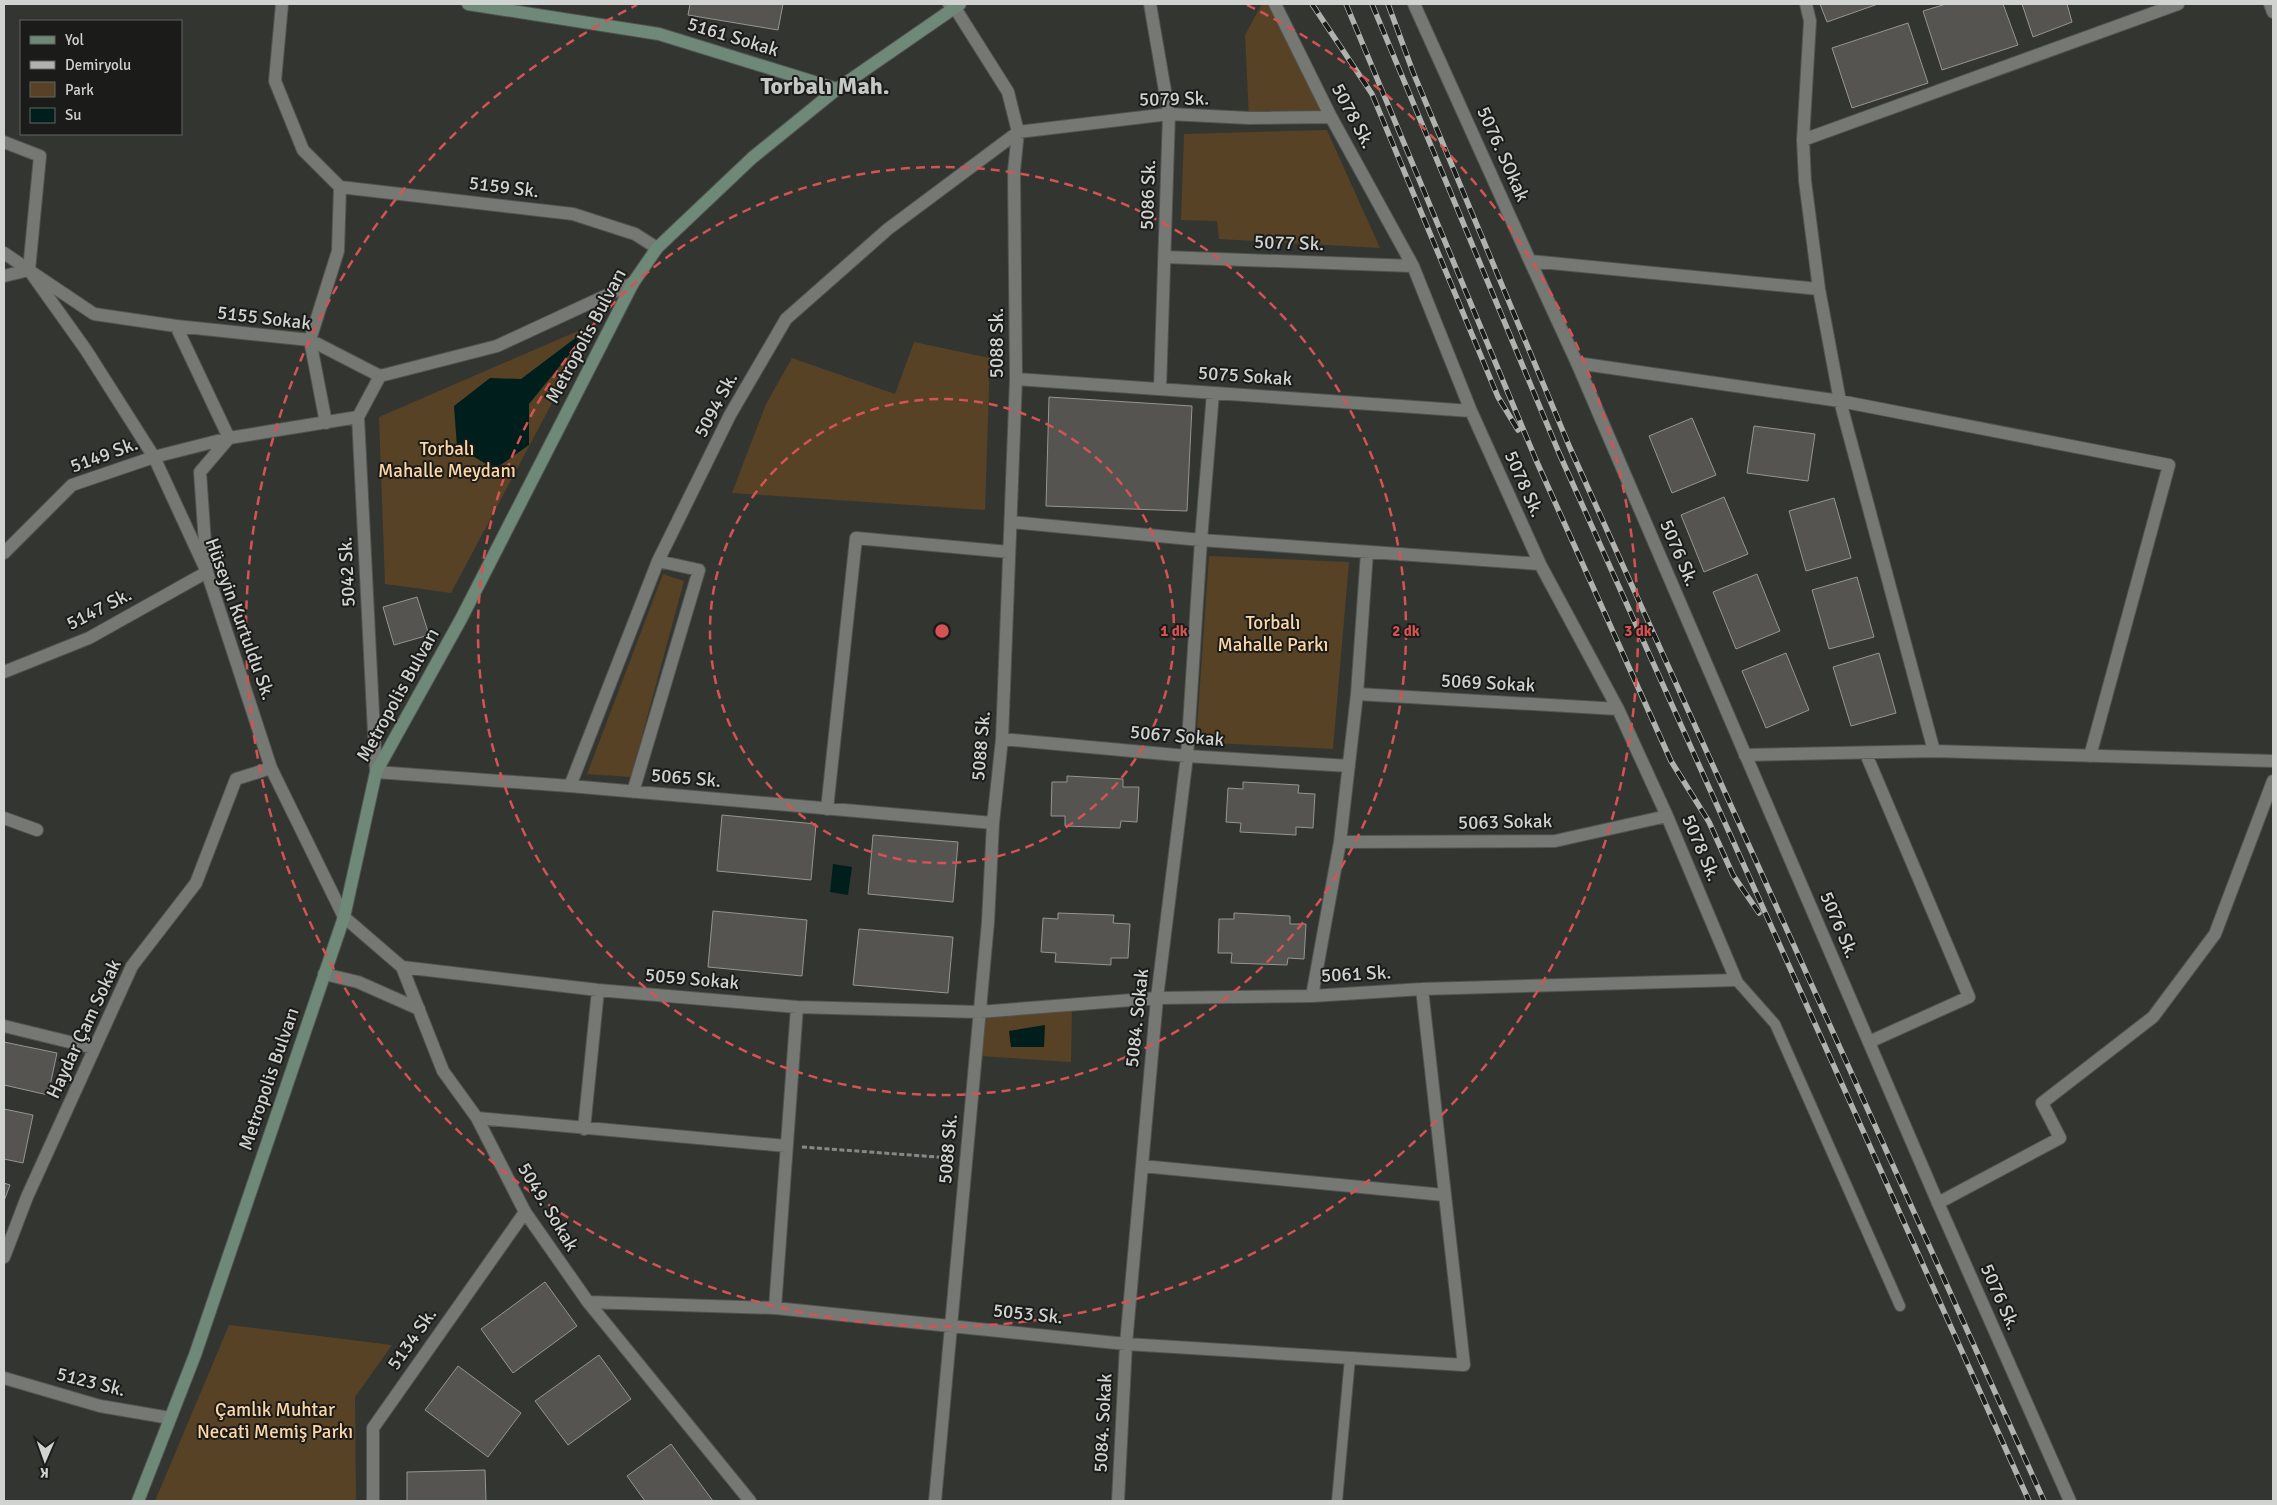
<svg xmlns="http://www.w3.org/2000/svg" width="2277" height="1505" viewBox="0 0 2277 1505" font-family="Signika,sans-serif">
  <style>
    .green { fill: #574226 }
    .water { fill: #001f1c }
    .building { fill: #555450; stroke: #969590 }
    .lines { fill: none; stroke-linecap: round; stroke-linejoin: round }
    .service-casing { stroke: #525350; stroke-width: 12 }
    .minor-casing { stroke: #525350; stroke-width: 14 }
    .tertiary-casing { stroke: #525350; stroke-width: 14 }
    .secondary-casing { stroke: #525350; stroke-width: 14 }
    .path { stroke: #878986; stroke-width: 3; stroke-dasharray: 5 2.5; stroke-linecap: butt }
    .service { stroke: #767874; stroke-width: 10 }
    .minor { stroke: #767874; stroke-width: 12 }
    .tertiary { stroke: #767874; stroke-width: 12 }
    .secondary { stroke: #6e8977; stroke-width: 12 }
    .rail-casing { stroke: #b0b2ae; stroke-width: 5.5 }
    .rail { stroke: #1b1c1a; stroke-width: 4; stroke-dasharray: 11; stroke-linecap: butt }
    .ring { fill: none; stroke: #d55352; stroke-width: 2.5; stroke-dasharray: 9 6 }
    .labels { text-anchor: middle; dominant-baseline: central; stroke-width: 4; stroke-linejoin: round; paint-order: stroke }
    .street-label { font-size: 19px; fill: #d1d3d0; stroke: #1b1c1a }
    .park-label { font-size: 19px; fill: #ffd7a6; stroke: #1b1c1a }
    .district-label { font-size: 24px; font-weight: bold; fill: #c5c8c3; stroke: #1b1c1a }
    .centre { fill: #d55352; stroke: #1b1c1a; stroke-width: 2.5 }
    .ring-label { font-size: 15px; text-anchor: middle; font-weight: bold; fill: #d55352; stroke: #1b1c1a; stroke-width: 4; stroke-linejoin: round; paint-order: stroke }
  </style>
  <rect width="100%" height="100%" fill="#333531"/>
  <!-- green -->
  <path class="green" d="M1262,4h13l56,113 -82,1 -4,-83z
    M1327,130l53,118 -161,-9 -2,-18 -36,-1 3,-86z
    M594,324l-143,269 -66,-9 -6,-167z
    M914,342l76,16 -5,152 -253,-17 34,-89 26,-46 103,36z
    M1209,556l140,6 -16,187 -137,-7z
    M663,574l21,7 -53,196 -44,-3z
    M1072,1006l-1,56 -92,-6v-44z
    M229,1325l163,20 -37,52 1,104h-201z"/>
  <!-- water -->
  <path class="water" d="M594,324l-65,80v41l-34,24 -38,-22 -3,-41 36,-28 31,1z
    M833,864l19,3 -4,28 -18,-3z
    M1045,1025l-1,22h-33l-2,-16z"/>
  <!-- building -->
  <path class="building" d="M690,4h93l-5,26 -90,-15z
    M1820,4h58l-51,18z
    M1946,4h57l15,41 -76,25 -19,-59z
    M2022,4h45l5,18 -39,15z
    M1908,23l20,60 -76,25 -20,-60z
    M1049,397l143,9 -5,105 -141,-5z
    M1692,418l24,57 -44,18 -23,-57z
    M1754,426l61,8 -7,47 -61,-8z
    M1724,497l24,57 -44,18 -23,-57z
    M1834,498l17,60 -45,13 -17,-60z
    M1757,574l23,57 -44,18 -23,-57z
    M1857,577l17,60 -45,12 -17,-59z
    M417,597l12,38 -35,10 -11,-38z
    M1786,653l23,57 -43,18 -24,-57z
    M1879,653l17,60 -45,13 -18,-59z
    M1067,776l56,3v8h16l-2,35 -16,-1 -1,7 -55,-2v-10h-14l1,-34h15z
    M1243,782l56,3 -1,8 17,1 -2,34 -17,-1v8l-56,-3 1,-9 -15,-1 2,-34 15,1z
    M722,815l94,9 -5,56 -94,-9z
    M873,835l85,7 -5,60 -85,-8z
    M713,911l94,9 -5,56 -94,-9z
    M1058,913l56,2 -1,8 17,1 -2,34h-17v7l-56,-3 1,-9 -15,-1 2,-34 15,1z
    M1234,913l56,3v8h16l-2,35 -16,-1 -1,7 -56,-2 1,-10h-14l1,-34h15z
    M859,929l94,8 -5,56 -95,-8z
    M4,1042l53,11 -9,42 -44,-10z
    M4,1109l29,6 -10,48 -19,-4z
    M4,1183l6,2 -6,16z
    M545,1282l32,44 -64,47 -32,-44z
    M599,1355l32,44 -63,46 -33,-44z
    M458,1366l63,47 -33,44 -63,-47z
    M671,1444l42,57h-68l-18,-25z
    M485,1470l1,31h-79v-29z"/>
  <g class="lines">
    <!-- service casing -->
    <g class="service-casing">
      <path id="service" d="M1736,980l39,44 125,282
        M1337,1501l13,-143"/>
    </g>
    <!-- minor casing -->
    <g class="minor-casing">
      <path id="minor" d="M282,4l-7,77 28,69 37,37 -2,64 -28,89 16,83
        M1150,4l19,110 -9,275
        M1414,4l116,257 289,28
        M1806,4l4,17 -7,119 2,41 14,108 21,112 94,350
        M2270,4l3,8
        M1803,140l375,-136
        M4,142l36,14 -11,114
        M340,187l233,27 62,20 22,14
        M1165,257l248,9
        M1530,261l47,102 263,38 329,64 -79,291
        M30,271l64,43 82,12 134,14 70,36 117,-30 136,-63
        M4,276l25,-6
        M380,376l-22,41 18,355 194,14 423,37
        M1016,379l455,32
        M1011,522l190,18 339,24
        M4,553l68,-68 82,-28 75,-19 129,-21
        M4,672l85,-34 118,-66 -7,-100 29,-34 -53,-112
        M1357,694l261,15
        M1002,739l185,17 162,10
        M1866,754l103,243 -100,45
        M1745,755l189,-4 339,10
        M570,786l88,-225 72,-146 56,-96 102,-90 130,-97 151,-18 80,4 82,-1
        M633,792l66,-222 -41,-9
        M827,809l29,-271 153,14
        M4,818l33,12
        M1340,842l215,-1 112,-25
        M344,917l58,50 41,104 34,47 48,94 63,90 162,199
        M402,967l196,23 199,17 182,5 178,-14 155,-2 110,-7 314,-9 -69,-164 -49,-107 -78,-145 -69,-153 -58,-145 -82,-149 -56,-113
        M324,974l34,8 61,27
        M1312,996l28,-154 17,-148 10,-142
        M4,1026l90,22
        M477,1118l309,28
        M584,1129l14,-139
        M1142,1166l302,29
        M1938,1203l122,-65 -18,-35 111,-86 62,-83 58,-153
        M4,1257l23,-60 105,-231 64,-83 40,-104 35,-11
        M588,1302l187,6 351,36 338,21 -42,-376
        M775,1308l22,-301
        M4,1378l96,28 70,12
        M373,1501v-73l152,-216
        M935,1501l53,-579 5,-99 9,-84 14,-360 -2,-208 4,-39 -10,-40 -53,-84 -6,-4
        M1118,1501l8,-157 31,-346 30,-242 14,-216 12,-147"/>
    </g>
    <!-- tertiary casing -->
    <g class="tertiary-casing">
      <path id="tertiary" d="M4,253l25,17 57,80 68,107 53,115 64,196 73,149
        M1577,363l361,840 132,298"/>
    </g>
    <!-- secondary casing -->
    <g class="secondary-casing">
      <path id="secondary" d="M468,4l191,30 178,55
        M138,1501l57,-146 149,-438 32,-145 85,-153 172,-336 24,-35 95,-90 85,-69 123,-85"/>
    </g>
    <!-- path -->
    <path class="path" d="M802,1147l149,11"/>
    <!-- service -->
    <use href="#service" class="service"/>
    <!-- minor -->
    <use href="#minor" class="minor"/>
    <!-- tertiary -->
    <use href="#tertiary" class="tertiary"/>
    <!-- secondary -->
    <use href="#secondary" class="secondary"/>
    <!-- rail casing -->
    <g class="rail-casing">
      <path id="rail" d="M1312,4l60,90 126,303 20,33
        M1346,4l190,456 135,301 38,61 24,53 26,38
        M1372,4l187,449 470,1048
        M1388,4l25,68 157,376 474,1053"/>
    </g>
    <!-- rail -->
    <use href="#rail" class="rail"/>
  </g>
  <!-- distance rings -->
  <g class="ring">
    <circle cx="942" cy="631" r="232"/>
    <circle cx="942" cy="631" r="464"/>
    <path d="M1247 5A696 696 0 1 1 637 5"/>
  </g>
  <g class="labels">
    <!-- street labels -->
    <g class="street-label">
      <text transform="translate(733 37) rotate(17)">5161 Sokak</text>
      <text transform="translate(1174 99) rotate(-1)">5079 Sk.</text>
      <text transform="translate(1353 116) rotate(62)">5078 Sk.</text>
      <text transform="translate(1503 154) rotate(66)">5076. SOkak</text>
      <text transform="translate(504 187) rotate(7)">5159 Sk.</text>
      <text transform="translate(1148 195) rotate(-88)">5086 Sk.</text>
      <text transform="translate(1289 243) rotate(2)">5077 Sk.</text>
      <text transform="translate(264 318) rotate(7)">5155 Sokak</text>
      <text transform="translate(586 336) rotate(-62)">Metropolis Bulvarı</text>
      <text transform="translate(997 343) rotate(-90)">5088 Sk.</text>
      <text transform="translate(1245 376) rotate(4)">5075 Sokak</text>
      <text transform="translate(716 405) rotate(-62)">5094 Sk.</text>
      <text transform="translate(104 455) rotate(-20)">5149 Sk.</text>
      <text transform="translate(1524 484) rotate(66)">5078 Sk.</text>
      <text transform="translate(1679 553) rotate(67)">5076 Sk.</text>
      <text transform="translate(347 572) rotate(-93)">5042 Sk.</text>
      <text transform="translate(99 609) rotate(-27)">5147 Sk.</text>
      <text transform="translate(240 619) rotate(70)">Hüseyin Kurtuldu Sk.</text>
      <text transform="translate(1488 683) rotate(3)">5069 Sokak</text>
      <text transform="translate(398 695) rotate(-61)">Metropolis Bulvarı</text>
      <text transform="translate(1177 736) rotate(5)">5067 Sokak</text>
      <text transform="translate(981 746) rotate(-85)">5088 Sk.</text>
      <text transform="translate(686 778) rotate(5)">5065 Sk.</text>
      <text transform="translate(1505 822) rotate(-1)">5063 Sokak</text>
      <text transform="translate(1701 848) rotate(67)">5078 Sk.</text>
      <text transform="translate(1839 925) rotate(67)">5076 Sk.</text>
      <text transform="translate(1356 974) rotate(-3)">5061 Sk.</text>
      <text transform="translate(692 979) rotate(5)">5059 Sokak</text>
      <text transform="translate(1137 1018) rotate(-84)">5084. Sokak</text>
      <text transform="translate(84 1029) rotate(-65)">Haydar Çam Sokak</text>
      <text transform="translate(269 1079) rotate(-71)">Metropolis Bulvarı</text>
      <text transform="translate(948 1149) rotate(-85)">5088 Sk.</text>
      <text transform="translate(548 1207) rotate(59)">5049. Sokak</text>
      <text transform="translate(2000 1297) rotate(66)">5076 Sk.</text>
      <text transform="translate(1028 1314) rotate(6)">5053 Sk.</text>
      <text transform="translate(412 1339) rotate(-55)">5134 Sk.</text>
      <text transform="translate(91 1382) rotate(14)">5123 Sk.</text>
      <text transform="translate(1103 1423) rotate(-87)">5084. Sokak</text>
    </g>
    <!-- park labels -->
    <g class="park-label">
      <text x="447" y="449">Torbalı<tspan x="447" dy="22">Mahalle Meydanı</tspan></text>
      <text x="1273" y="623">Torbalı<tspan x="1273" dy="22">Mahalle Parkı</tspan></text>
      <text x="275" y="1410">Çamlık Muhtar<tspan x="275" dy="22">Necati Memiş Parkı</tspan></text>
    </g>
    <!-- district labels -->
    <g class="district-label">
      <text x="825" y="86">Torbalı Mah.</text>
    </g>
  </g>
  <circle cx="942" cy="631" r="8" class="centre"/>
  <g class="ring-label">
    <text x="1174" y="636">1 dk</text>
    <text x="1406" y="636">2 dk</text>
    <text x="1638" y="636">3 dk</text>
  </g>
  <!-- border -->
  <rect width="2277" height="1505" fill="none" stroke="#d1d3d0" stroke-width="10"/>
  <!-- legend -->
  <rect x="20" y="20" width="162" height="115" fill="#1b1c1a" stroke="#646563"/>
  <rect x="30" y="36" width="25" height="8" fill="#6e8977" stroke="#646563"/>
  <text x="65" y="45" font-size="15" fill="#d1d3d0">Yol</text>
  <rect x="30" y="61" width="25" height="8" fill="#b0b2ae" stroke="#646563"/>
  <text x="65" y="70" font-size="15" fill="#d1d3d0">Demiryolu</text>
  <rect x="30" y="82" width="25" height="15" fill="#574226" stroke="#646563"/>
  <text x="65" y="95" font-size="15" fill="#d1d3d0">Park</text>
  <rect x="30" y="108" width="25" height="15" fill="#001f1c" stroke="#646563"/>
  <text x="65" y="120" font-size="15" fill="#d1d3d0">Su</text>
  <!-- north arrow -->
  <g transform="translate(45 1460) rotate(182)" stroke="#1b1c1a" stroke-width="4" paint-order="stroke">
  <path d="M0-4L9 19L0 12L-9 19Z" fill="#d1d3d0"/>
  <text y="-8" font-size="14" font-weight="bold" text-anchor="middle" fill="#d1d3d0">K</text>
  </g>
</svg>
